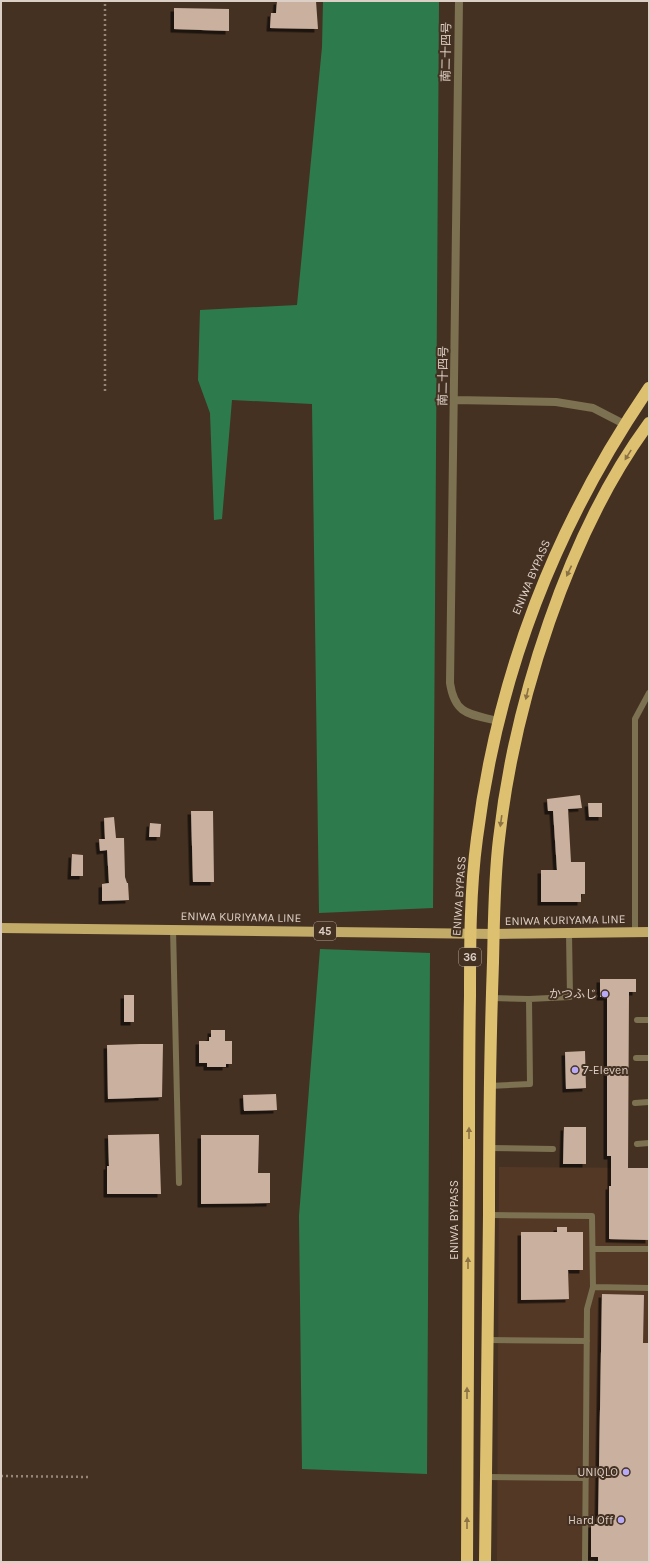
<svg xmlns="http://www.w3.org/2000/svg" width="650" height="1563" viewBox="0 0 650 1563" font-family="Karla,'Noto Sans JP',sans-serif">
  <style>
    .built { fill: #523825 }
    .forest { fill: #2d7b4d }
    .building { fill: #cab09f; filter: url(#shadow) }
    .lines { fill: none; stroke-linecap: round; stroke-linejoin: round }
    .path { stroke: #958579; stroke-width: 2.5; stroke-dasharray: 2 3; stroke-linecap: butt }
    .lane { stroke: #7c7151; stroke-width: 6 }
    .street { stroke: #7c7151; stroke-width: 8 }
    .primary { stroke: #c2aa68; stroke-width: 10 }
    .highway { stroke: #dec170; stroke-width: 12 }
    .oneway { fill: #8a7245 }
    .poi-dot { fill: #b9aaf7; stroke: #453122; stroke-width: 1.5 }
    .labels { text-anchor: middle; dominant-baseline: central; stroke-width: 4; stroke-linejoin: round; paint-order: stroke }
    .shield { fill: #453122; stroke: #afa095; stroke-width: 1 }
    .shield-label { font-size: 11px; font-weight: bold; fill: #dccfc6 }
    .street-label { font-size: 12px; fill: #dccfc6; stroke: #453122 }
    .poi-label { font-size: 12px; fill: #dccfc6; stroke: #453122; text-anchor: end }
  </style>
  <defs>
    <filter id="shadow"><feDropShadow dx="-3.5" dy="3.5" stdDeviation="0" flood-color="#0009"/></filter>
  </defs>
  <rect width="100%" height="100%" fill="#453122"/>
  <!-- built -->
  <path class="built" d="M499,1167l150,1v394h-152z"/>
  <!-- forest -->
  <path class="forest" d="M323,1h116l-6,907 -114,5 -7,-509 -80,-4 -10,119 -8,1 -4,-107 -12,-33 2,-70 97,-5 25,-258z
    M320,949l110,4 -3,521 -125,-5 -3,-253z"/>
  <!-- building -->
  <path class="building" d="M277,1h39l2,28 -48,-1 1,-15h5z
    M174,8l55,1v22l-55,-2z
    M580,795l2,13 -14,1 3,53h14v32h-4v8h-40v-32h16l-4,-59h-5l-1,-12z
    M588,803h14v14h-13z
    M191,811h22l1,71h-21z
    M114,817l2,21h8l1,39 2,6h1l1,17 -27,1v-17l7,-1 -2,-33 -7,1 -1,-12h6l-1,-21z
    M150,823l11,1 -1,13h-11z
    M72,854l11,1v21h-12z
    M600,979h36v13h-7l-1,176h21v72l-40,-1v-53h2v-30h-4v-159h-7z
    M124,995h10v27h-10z
    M211,1030h14v11h7v23h-6v3h-19v-4h-8v-22h10v-4h2z
    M140,1044h23l-1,53 -54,2 -1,-54z
    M585,1051l1,37 -20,1 -1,-37z
    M276,1094l1,16 -33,1 -1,-16z
    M564,1127h22v37h-23z
    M159,1134l2,60h-54v-28h2l-1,-31z
    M201,1135h58l-1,38h12v30l-69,1z
    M557,1227h10v5h16v38h-15l1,29 -48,1v-68h36z
    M602,1294l42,1 -1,48h6v219h-51v-5h-7v-33h7z"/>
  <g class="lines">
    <!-- path -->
    <path class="path" d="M105,391v-390
      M1,1476l89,1"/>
    <!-- lane -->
    <path class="lane" d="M173,929l6,254
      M635,932v-213l14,-26
      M529,999l41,-2 -1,-64
      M637,1020h12
      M636,1058h13
      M489,1086l41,-2 -1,-85 -37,-1
      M635,1103l14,-1
      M637,1144l12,-1
      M489,1148l64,1
      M489,1215l103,1 1,71 -6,22 -2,253
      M593,1249h56
      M593,1287l56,1
      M487,1340l100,1
      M486,1477l100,1"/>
    <!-- street -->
    <path class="street" d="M459,1l-9,682c5,33 21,31 48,38
      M454,400l102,2 37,6 31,16"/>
    <!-- primary -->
    <path class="primary" d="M1,928l493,6 155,-2"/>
    <!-- highway -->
    <path class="highway" d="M467,1562c0,-138 1,-276 2,-414 0,-50 0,-101 1,-152 0,-52 0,-106 7,-158 21,-165 78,-312 172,-450
      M485,1562c1,-116 3,-231 4,-347 0,-84 1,-168 4,-253 1,-41 1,-82 6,-123 15,-135 69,-306 150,-416"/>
  </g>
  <!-- one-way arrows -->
  <defs><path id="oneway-solid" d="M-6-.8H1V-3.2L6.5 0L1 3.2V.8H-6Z"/></defs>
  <g class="oneway">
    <use href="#oneway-solid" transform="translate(628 455) rotate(122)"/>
    <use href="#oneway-solid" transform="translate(569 571) rotate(115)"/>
    <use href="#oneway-solid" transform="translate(527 694) rotate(103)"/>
    <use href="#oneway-solid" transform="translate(501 821) rotate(98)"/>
    <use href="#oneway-solid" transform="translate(469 1133) rotate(-90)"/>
    <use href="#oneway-solid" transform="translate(468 1263) rotate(-90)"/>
    <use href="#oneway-solid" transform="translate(467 1393) rotate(-90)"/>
    <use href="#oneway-solid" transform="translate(467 1523) rotate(-90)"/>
  </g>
  <!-- markers -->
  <g class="poi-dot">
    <circle cx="605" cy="994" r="4"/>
    <circle cx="575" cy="1070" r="4"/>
    <circle cx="626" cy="1472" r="4"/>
    <circle cx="621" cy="1520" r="4"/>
  </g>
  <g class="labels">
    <!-- shield labels -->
    <g class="shield">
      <rect x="314" y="922" width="22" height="18" rx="3"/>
      <rect x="459" y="948" width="22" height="18" rx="3"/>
    </g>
    <g class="shield-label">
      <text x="325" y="931">45</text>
      <text x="470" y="957">36</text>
    </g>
    <!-- street labels -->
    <g class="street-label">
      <text transform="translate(446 52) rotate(-89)">南二十四号</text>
      <text transform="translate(443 376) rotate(-89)">南二十四号</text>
      <text transform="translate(531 577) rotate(-67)">ENIWA BYPASS</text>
      <text transform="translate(459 896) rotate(-86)">ENIWA BYPASS</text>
      <text transform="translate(241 917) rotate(1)">ENIWA KURIYAMA LINE</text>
      <text transform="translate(565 920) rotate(-1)">ENIWA KURIYAMA LINE</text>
      <text transform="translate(454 1220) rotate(-90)">ENIWA BYPASS</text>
    </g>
    <!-- poi labels -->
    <g class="poi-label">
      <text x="597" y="994">かつふじ</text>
      <text x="583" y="1070" text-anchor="start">7-Eleven</text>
      <text x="618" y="1472">UNIQLO</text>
      <text x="613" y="1520">Hard Off</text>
    </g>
  </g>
  <!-- border -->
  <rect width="650" height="1563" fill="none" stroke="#dccfc6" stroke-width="4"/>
</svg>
